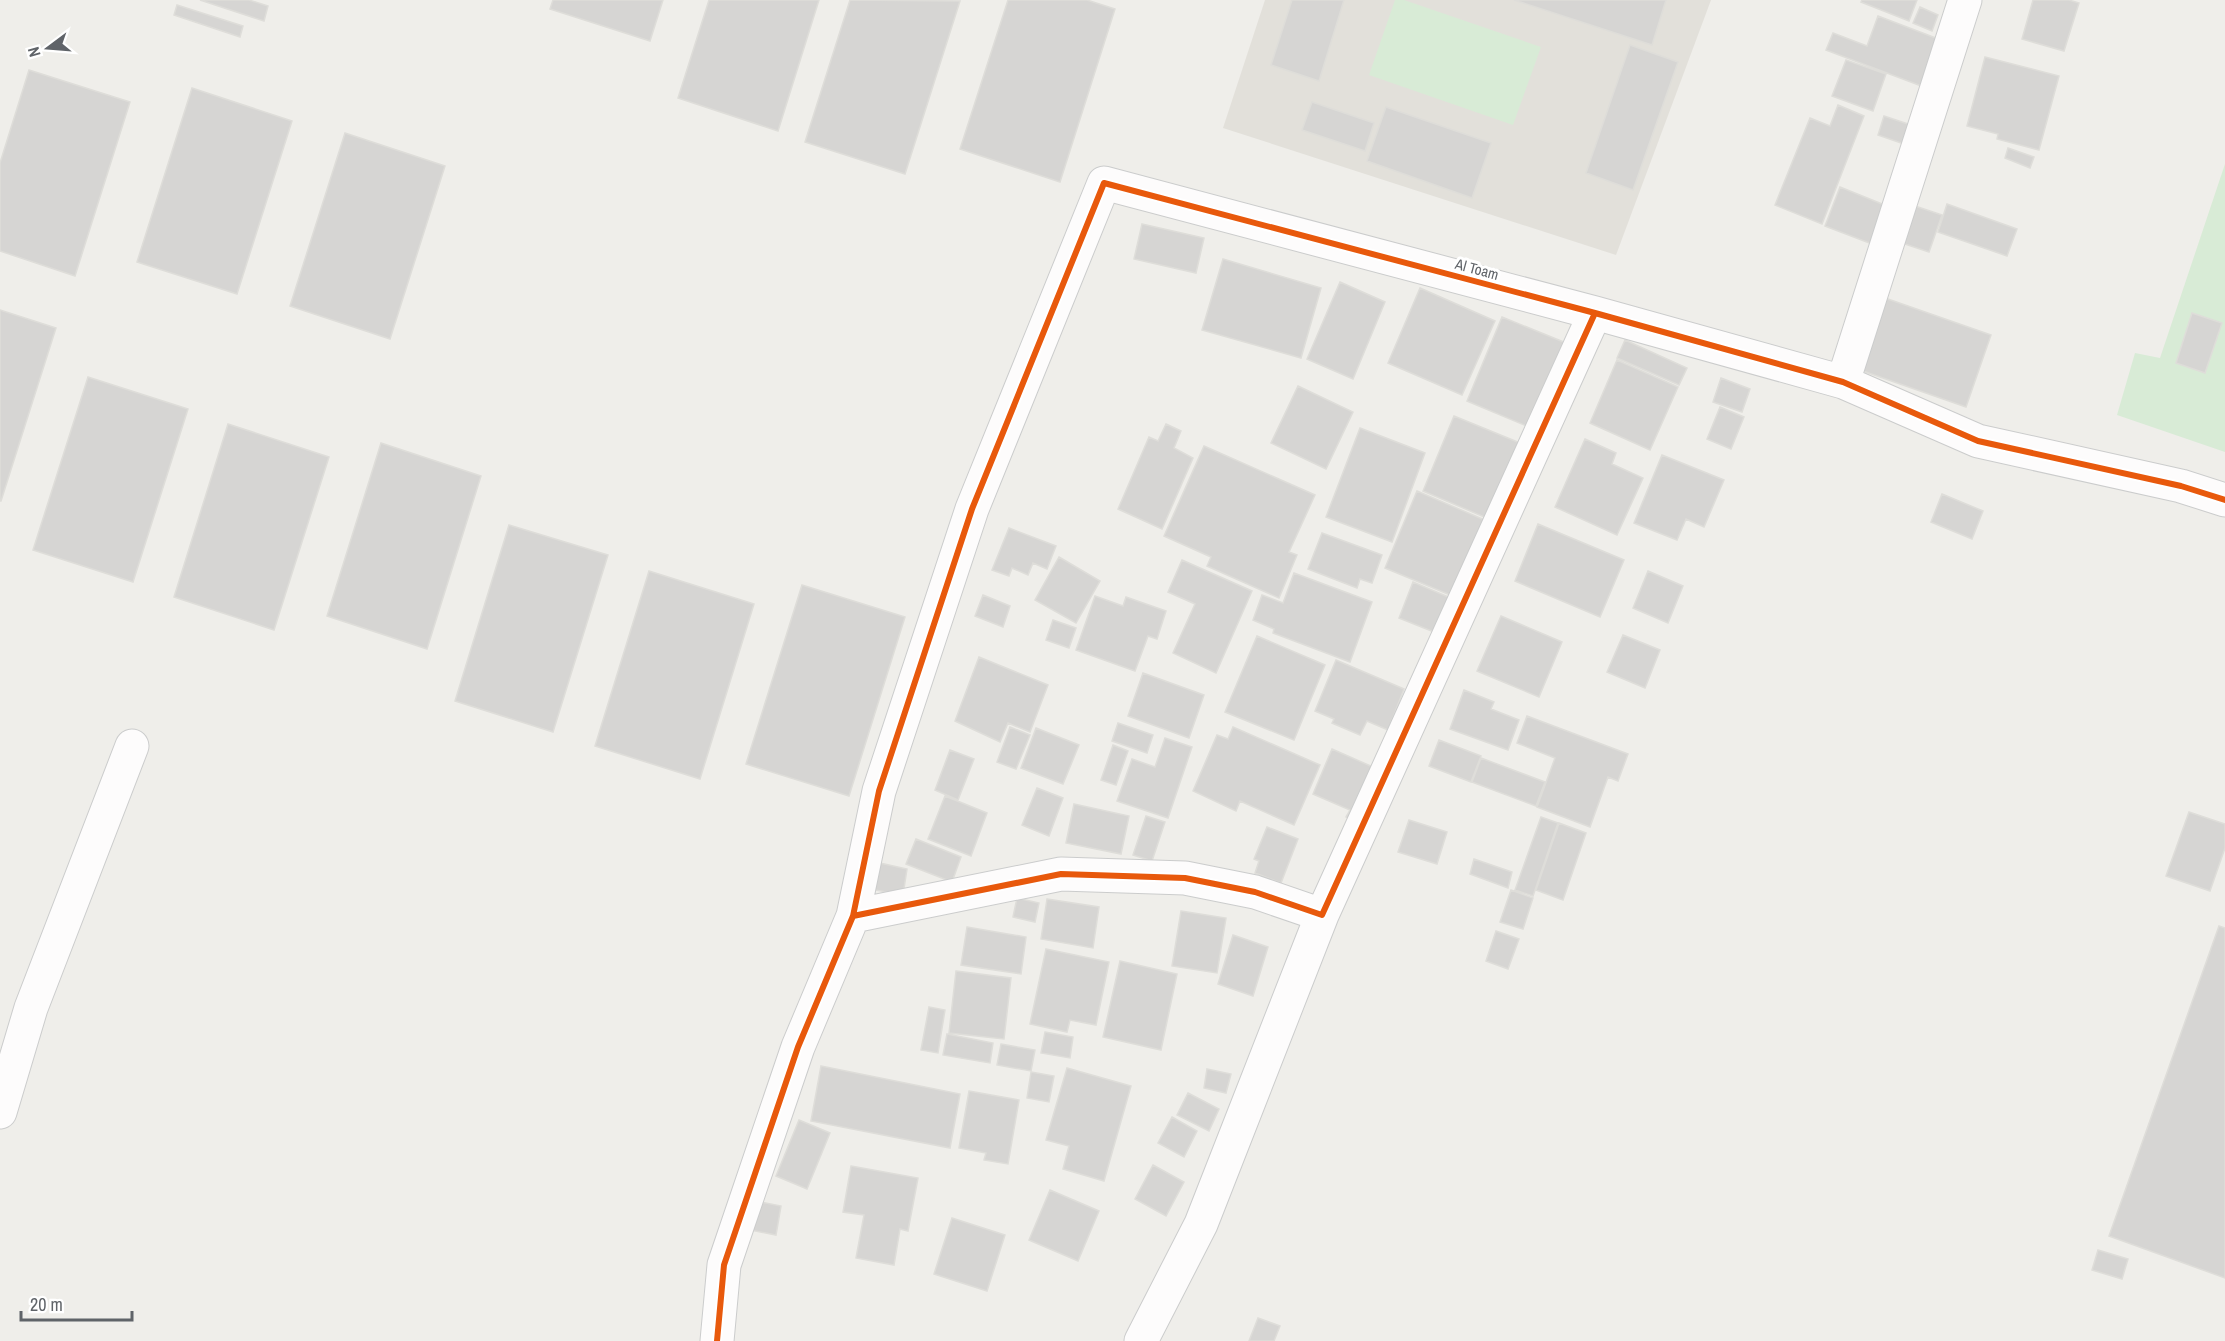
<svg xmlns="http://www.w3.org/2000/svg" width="2225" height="1341" viewBox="0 0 2225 1341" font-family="'Archivo Narrow',sans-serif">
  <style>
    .education { fill: #e2e0da }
    .green { fill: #d8ebd6 }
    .building { fill: #d6d5d3; stroke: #deddd9; stroke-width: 1.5 }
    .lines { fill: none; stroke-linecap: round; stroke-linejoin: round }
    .minor-casing { stroke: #cbcccc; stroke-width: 35 }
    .minor { stroke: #fdfcfc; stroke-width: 33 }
    .cycleway-casing { stroke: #fff; stroke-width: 10 }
    .cycleway { stroke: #e8590c; stroke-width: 6 }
    .labels { text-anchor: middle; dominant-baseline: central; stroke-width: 6; stroke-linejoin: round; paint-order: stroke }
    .street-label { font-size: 15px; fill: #5f6368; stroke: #fff }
  </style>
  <rect width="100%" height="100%" fill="#efeeea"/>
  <!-- education -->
  <path class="education" d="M1265,0h446l-95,255 -393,-127z"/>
  <!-- green -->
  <path class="green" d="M1395,0h9l137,47 -28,78 -144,-50z
    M2225,164v288l-108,-37 18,-62 25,5z"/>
  <!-- building -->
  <path class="building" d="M200,0h49l19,6 -4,15z
    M553,0h110l-13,41 -100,-32z
    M709,0h110l-41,131 -100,-33z
    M850,0l110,1 -55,173 -100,-32z
    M1008,0h79l28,9 -55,173 -100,-33z
    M1292,0h52l-25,81 -48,-16z
    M1514,0h152l-14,45z
    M1862,0h55l-8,21 -48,-19z
    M2033,0h36l10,3 -15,48 -42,-12z
    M177,5l66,21 -3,11 -66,-22z
    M1920,7l18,8 -6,16 -19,-8z
    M1878,16l63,24 -17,47 -98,-37 7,-17 34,13z
    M1630,45l48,17 -45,128 -47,-17z
    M1985,57l74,19 -20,74 -42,-11 1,-5 -31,-8z
    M1846,60l40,14 -13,37 -41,-15z
    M29,70l101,32 -55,174 -75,-25v-88z
    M192,88l100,33 -55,173 -100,-32z
    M1312,102l62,21 -9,28 -63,-21z
    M1838,105l26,11 -42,108 -47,-19 35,-87 20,8z
    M1386,107l105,36 -19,55 -105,-37z
    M1884,116l30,10 -7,19 -29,-10z
    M345,133l100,33 -55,173 -100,-33z
    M2008,148l26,9 -4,11 -25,-10z
    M1840,187l47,19 -15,38 -47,-18z
    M1947,204l70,25 -10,27 -69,-24z
    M1915,206l27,9 -13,37 -27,-9z
    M1142,224l62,14 -8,35 -62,-14z
    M1223,259l98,29 -20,70 -99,-28z
    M1340,282l45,20 -32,77 -46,-20z
    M1420,288l75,33 -33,74 -74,-32z
    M1885,298l106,37 -25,72 -106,-37z
    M0,310l56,18 -55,173h-1z
    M2192,313l30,10 -17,50 -29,-10z
    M1502,317l69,28 -35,85 -69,-29z
    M1625,340l62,28 -8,17 -62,-27z
    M1617,360l61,27 -28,63 -60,-27z
    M88,377l100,32 -55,173 -100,-32z
    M1721,378l29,11 -8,23 -29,-10z
    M1298,386l55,26 -27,57 -55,-26z
    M1720,407l24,10 -13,32 -24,-10z
    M1454,416l66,27 -31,76 -66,-28z
    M228,424l101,33 -55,173 -100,-33z
    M1166,424l15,7 -7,17 19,10 -31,71 -44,-20 31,-72 9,4z
    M1360,428l65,25 -33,89 -66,-25z
    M1585,439l31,14 -4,11 31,14 -26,57 -62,-28z
    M381,443l100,33 -54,173 -100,-33z
    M1204,446l111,49 -26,57 8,3 -18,43 -72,-32 4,-9 -47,-21z
    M1662,455l62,25 -20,47 -18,-8 -9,21 -43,-17z
    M1417,491l70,30 -32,76 -70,-29z
    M1942,494l41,17 -11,28 -41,-17z
    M1538,524l86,36 -24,57 -85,-36z
    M509,525l99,30 -55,177 -98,-31z
    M1009,528l47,18 -9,23 -14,-6 -5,12 -16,-7 -3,8 -17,-6z
    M1322,533l60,22 -10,28 -12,-4 -3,9 -49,-19z
    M1059,557l41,24 -24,42 -41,-23z
    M1182,560l70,31 -36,82 -43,-20 22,-49 -27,-12z
    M649,571l105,33 -54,175 -105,-33z
    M1648,571l35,15 -15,37 -35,-15z
    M1294,573l78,29 -22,60 -77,-29 1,-4 -21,-9 9,-25 21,8z
    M1413,582l40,17 -14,35 -40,-16z
    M802,585l103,32 -56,179 -103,-32z
    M983,595l27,11 -7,21 -28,-11z
    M1095,596l28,10 3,-9 40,14 -9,28 -9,-3 -13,35 -59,-21z
    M1501,616l61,26 -23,55 -62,-26z
    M1053,620l23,8 -7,20 -23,-8z
    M1623,635l37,15 -15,38 -38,-16z
    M1257,636l68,29 -31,75 -69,-28z
    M979,657l69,28 -18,47 -22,-9 -8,19 -45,-21z
    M1336,660l68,29 -16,41 -21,-9 -7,14 -28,-12 2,-4 -19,-8z
    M1143,673l61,22 -15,43 -61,-22z
    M1464,690l30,12 -3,7 28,11 -11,30 -58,-21z
    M1527,716l101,38 -10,27 -10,-4 -18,50 -53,-20 18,-49 -38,-15z
    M1118,723l35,12 -6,18 -35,-12z
    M1010,727l20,8 -14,34 -19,-7z
    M1233,727l87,38 -26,60 -54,-24 -4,10 -43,-20 24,-56 11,4z
    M1036,728l43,17 -16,39 -42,-16z
    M1165,738l27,9 -24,71 -51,-17 15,-42 23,8z
    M1439,740l42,16 -10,26 -42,-16z
    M1113,745l15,6 -12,34 -15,-5z
    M1332,749l50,22 -23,52 -13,-6 4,-7 -37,-16z
    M950,750l24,9 -16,41 -23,-10z
    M1481,758l64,24 -9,24 -64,-24z
    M1037,788l26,10 -14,38 -27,-11z
    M945,796l42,17 -16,43 -43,-17z
    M1074,804l55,12 -8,38 -55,-11z
    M2189,812l36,12v24l-15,43 -44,-15z
    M1146,816l19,6 -13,39 -19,-6z
    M1541,817l17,6 -25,73 -18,-6z
    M1409,820l38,12 -10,32 -39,-12z
    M1559,823l27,10 -23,67 -27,-10z
    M1267,827l31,12 -17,44 -26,-10 4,-12 -5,-2z
    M916,839l45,18 -9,25 -46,-18z
    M1474,859l38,13 -4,16 -38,-14z
    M880,863l27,6 -4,26 -28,-5z
    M1511,890l22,8 -10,31 -23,-7z
    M1017,898l22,5 -4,19 -22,-5z
    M1047,899l52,8 -6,41 -52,-9z
    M1181,911l45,7 -9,55 -45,-7z
    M2219,926l6,2v350l-116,-42z
    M967,927l59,10 -5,37 -60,-9z
    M1496,931l23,8 -11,30 -22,-8z
    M1233,935l35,12 -15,49 -35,-12z
    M1046,949l63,13 -13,63 -26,-5 -3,12 -37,-8z
    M1120,961l57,13 -16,76 -58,-13z
    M956,971l55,7 -7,61 -55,-6z
    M929,1007l16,3 -7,43 -17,-3z
    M1045,1032l28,5 -3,21 -29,-5z
    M947,1034l46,9 -3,20 -47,-8z
    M1001,1044l34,6 -4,21 -34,-6z
    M821,1066l139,28 -10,54 -139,-27z
    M1067,1068l64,18 -27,95 -41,-12 6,-23 -23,-6z
    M1207,1069l24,5 -5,19 -22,-5z
    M1031,1072l23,4 -5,26 -22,-4z
    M969,1091l50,9 -11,64 -24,-4 2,-7 -27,-5z
    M1188,1093l31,16 -10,22 -32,-16z
    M1172,1117l25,14 -13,26 -26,-14z
    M799,1120l31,13 -23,56 -31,-13z
    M1153,1165l31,17 -18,34 -31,-17z
    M851,1166l67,12 -10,53 -8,-2 -6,36 -38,-7 8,-43 -21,-3z
    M1050,1190l49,21 -21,50 -49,-21z
    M755,1201l26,5 -5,29 -26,-5z
    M952,1218l53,17 -18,56 -53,-17z
    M2098,1250l30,9 -6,20 -30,-9z
    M1258,1318l22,8 -6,15h-25z"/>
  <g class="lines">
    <!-- minor casing -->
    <g class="minor-casing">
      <path id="minor" d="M1843,382l122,-382
        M853,916l208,-42 124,4 70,14 67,23 273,-602
        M0,1112l31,-104 101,-262
        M717,1341l7,-76 74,-218 55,-131 26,-125 93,-282 132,-326 491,130 248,69 135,59 203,45 44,14
        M1141,1341l60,-117 121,-309"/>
    </g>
    <!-- minor -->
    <use href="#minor" class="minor"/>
    <!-- cycleway casing -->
    <g class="cycleway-casing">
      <path id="cycleway" d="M853,916l208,-42 124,4 70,14 67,23 273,-602
        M717,1341l7,-76 74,-218 55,-131 26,-125 93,-282 132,-326 491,130 248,69 135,59 203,45 44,14"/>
    </g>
    <!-- cycleway -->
    <use href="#cycleway" class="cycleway"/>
  </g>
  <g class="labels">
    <!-- street labels -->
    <g class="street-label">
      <text transform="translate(1477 269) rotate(15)">Al Toam</text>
    </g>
  </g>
  <!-- north arrow -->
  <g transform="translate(48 48) rotate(254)" stroke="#ffffff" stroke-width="4.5" paint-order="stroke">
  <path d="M0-4.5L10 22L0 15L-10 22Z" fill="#5f6368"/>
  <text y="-9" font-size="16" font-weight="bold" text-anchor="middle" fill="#5f6368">N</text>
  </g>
  <!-- scale -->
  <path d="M21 1311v9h111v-9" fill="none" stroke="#5f6368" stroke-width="3"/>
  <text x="30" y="1311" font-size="18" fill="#5f6368" stroke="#ffffff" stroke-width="4.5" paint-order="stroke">20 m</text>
</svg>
